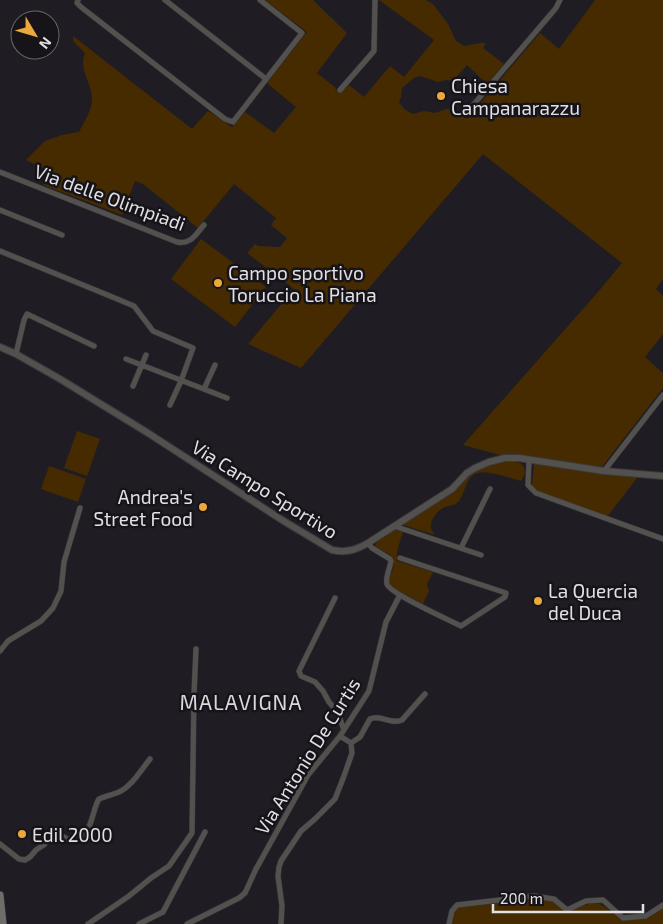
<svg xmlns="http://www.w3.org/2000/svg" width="663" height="924" viewBox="0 0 663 924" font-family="'Exo 2',sans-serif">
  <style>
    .green { fill: #462b00 }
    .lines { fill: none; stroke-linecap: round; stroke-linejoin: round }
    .minor-casing { stroke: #3a383e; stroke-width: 6 }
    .tertiary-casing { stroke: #3a383e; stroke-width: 8 }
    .secondary-casing { stroke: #3a383e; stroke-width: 8 }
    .minor { stroke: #53514e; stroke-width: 5 }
    .tertiary { stroke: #53514e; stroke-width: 6 }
    .secondary { stroke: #706d69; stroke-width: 7 }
    .poi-dot { fill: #eda83b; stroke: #161419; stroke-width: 2 }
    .labels { text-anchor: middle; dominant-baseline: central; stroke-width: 5; stroke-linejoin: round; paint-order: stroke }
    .poi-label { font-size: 19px; fill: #e1e0e4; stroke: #161419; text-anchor: start }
    .street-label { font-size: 19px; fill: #e1e0e4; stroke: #161419 }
    .quarter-label { font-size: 21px; letter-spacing: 1px; fill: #d9d7df; stroke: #161419 }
  </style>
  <rect width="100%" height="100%" fill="#1f1d23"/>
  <!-- green -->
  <path class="green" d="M265,0h48l34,33 -30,40 19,15 -1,1 5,4 9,-8 15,12 26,-31 14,11 30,-37 -55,-40h47l7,4 15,20 8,17 8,5 16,-3h6l-3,5 21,16 -17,20 -20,-19 -14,16 -7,-1 -8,2 -18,-6 -6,2 -12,10 -1,9 -2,5 5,7 9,5 11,-3 11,2 11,-4h4l7,6 2,-2 8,6 73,-86 19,16 36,-49h68v279l-7,10 7,7v38l-18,23 18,16v15l-62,80 -97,-12 -41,-11 135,-153 24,-29 -139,-109 -182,214 -53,-24 46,-55 -47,-36 8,-9 3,2 22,1 7,-9 -16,-13 5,-7 -42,-34 -36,44 -55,-44 -8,-3 -13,34 -79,-30 6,-14 -23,-11 19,-19 17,-6 17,-3c5,-10 13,-22 13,-33 0,-17 -14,-29 -7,-46l-12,-12v-5l119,93 16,-18 24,16 13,-15 29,21 22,-26 -29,-24 40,-51z
    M201,239l65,48 -31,40 -64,-48z
    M77,431l23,8 -13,37 -23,-8z
    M500,461c5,0 10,-1 14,0 11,2 14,11 7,20 -12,-3 -34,-12 -46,-7 -9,4 -10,19 -16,27 -4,5 -9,4 -14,6 -7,2 -16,14 -14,22 1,2 3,4 4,6l-32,-10 -2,-1 69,-50 7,-5z
    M534,463l71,11 28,1 4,3 -30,39 -69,-26 -6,-6z
    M49,466l37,13 -8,23 -37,-13z
    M394,530h3l6,2c-3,9 -7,20 -6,29l36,11 -6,12 2,7 -6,13 -32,-17c-6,-11 7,-19 2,-29 -3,-5 -13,-8 -18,-12l2,-4z
    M534,899c18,2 19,0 33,14 31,-15 29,-13 55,7l27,-2 14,-10v16h-211l1,-12 5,-5z"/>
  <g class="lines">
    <!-- minor casing -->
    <g class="minor-casing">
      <path id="minor" d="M78,0l-1,3 4,4 144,112 8,3 69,-89 -42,-33
        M165,0l101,79
        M340,90l34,-39 1,-51
        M469,110l87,-102 4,-8
        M0,172l177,70c14,3 19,-8 27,-17
        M0,210l62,25
        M0,251l110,45 24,10 19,25 40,17 -12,33 -11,24
        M16,354l8,-34 3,-6 67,32
        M126,359l101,39
        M133,386l13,-31
        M204,389l11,-24
        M529,460l-1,25 8,8 127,46
        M604,471l59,-76
        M394,526l87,29
        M368,543l4,5 18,11 1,2c-1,7 -6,17 -4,23 2,9 62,36 74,42l44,-29 1,-4 -106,-35
        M461,548l29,-59
        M335,598l-36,73 2,5 14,6 8,9 6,11 8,9 7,19
        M0,651l8,-10 33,-20 12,-13 8,-17 3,-29 16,-54
        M351,743l9,-6 10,-18c10,-5 20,6 32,1l23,-26
        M0,844l19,15 6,1 5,-3 6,-7 9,-6 4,-9 2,-3c9,0 14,8 22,9 18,1 19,-32 26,-42 6,-3 13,-4 20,-7 13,-6 22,-22 31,-33
        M88,924l41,-28 22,-18 18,-12 23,-33 2,-139 2,-45
        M139,924l24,-12 42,-80
        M187,924l52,-26 6,-5 11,-24 52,-94 32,-39 29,-45 17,-69 14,-27
        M281,924l1,-18 -4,-30 1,-9 2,-6 20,-30 14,-12 20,-20 9,-23 8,-23 -1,-10 -11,-7
        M449,924l3,-13 5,-6 77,-9 20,3 13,11 19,-9 17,-1 20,18 23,-2 17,-11"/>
    </g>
    <!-- tertiary casing -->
    <g class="tertiary-casing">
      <path id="tertiary" d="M0,347l16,7 44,25 88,54 134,87 50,30c14,3 24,0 36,-7l84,-54 15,-16 8,-5 14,-6 16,-4h14l85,13 59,5"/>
    </g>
    <!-- secondary casing -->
    <g class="secondary-casing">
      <path id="secondary" d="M0,895l3,29"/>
    </g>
    <!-- minor -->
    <use href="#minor" class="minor"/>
    <!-- tertiary -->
    <use href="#tertiary" class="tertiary"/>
    <!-- secondary -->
    <use href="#secondary" class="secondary"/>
  </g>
  <!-- markers -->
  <g class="poi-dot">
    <circle cx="441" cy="96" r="5"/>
    <circle cx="218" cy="283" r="5"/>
    <circle cx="203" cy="507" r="5"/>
    <circle cx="538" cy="601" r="5"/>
    <circle cx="22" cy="834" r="5"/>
  </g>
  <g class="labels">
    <!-- poi labels -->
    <g class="poi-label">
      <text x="451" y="85">Chiesa<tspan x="451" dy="22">Campanarazzu</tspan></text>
      <text x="228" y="272">Campo sportivo<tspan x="228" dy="22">Toruccio La Piana</tspan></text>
      <text x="193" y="496" text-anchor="end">Andrea's<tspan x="193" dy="22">Street Food</tspan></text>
      <text x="548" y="590">La Quercia<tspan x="548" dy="22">del Duca</tspan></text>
      <text x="32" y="834">Edil 2000</text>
    </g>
    <!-- street labels -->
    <g class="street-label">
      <text transform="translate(110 197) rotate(20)">Via delle Olimpiadi</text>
      <text transform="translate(265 489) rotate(32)">Via Campo Sportivo</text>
      <text transform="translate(307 756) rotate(-58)">Via Antonio De Curtis</text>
    </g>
    <!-- quarter labels -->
    <g class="quarter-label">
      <text x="241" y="701">MALAVIGNA</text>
    </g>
  </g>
  <!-- north arrow -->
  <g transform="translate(35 35) rotate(128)"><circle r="24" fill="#161419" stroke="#67666a"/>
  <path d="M0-4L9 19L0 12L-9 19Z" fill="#eda83b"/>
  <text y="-8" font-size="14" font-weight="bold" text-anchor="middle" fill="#e1e0e4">N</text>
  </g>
  <!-- scale -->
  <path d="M493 904v8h150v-8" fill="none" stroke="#e1e0e4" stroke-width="2.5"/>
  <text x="500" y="904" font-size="15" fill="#e1e0e4" stroke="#161419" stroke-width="4" paint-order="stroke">200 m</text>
</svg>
